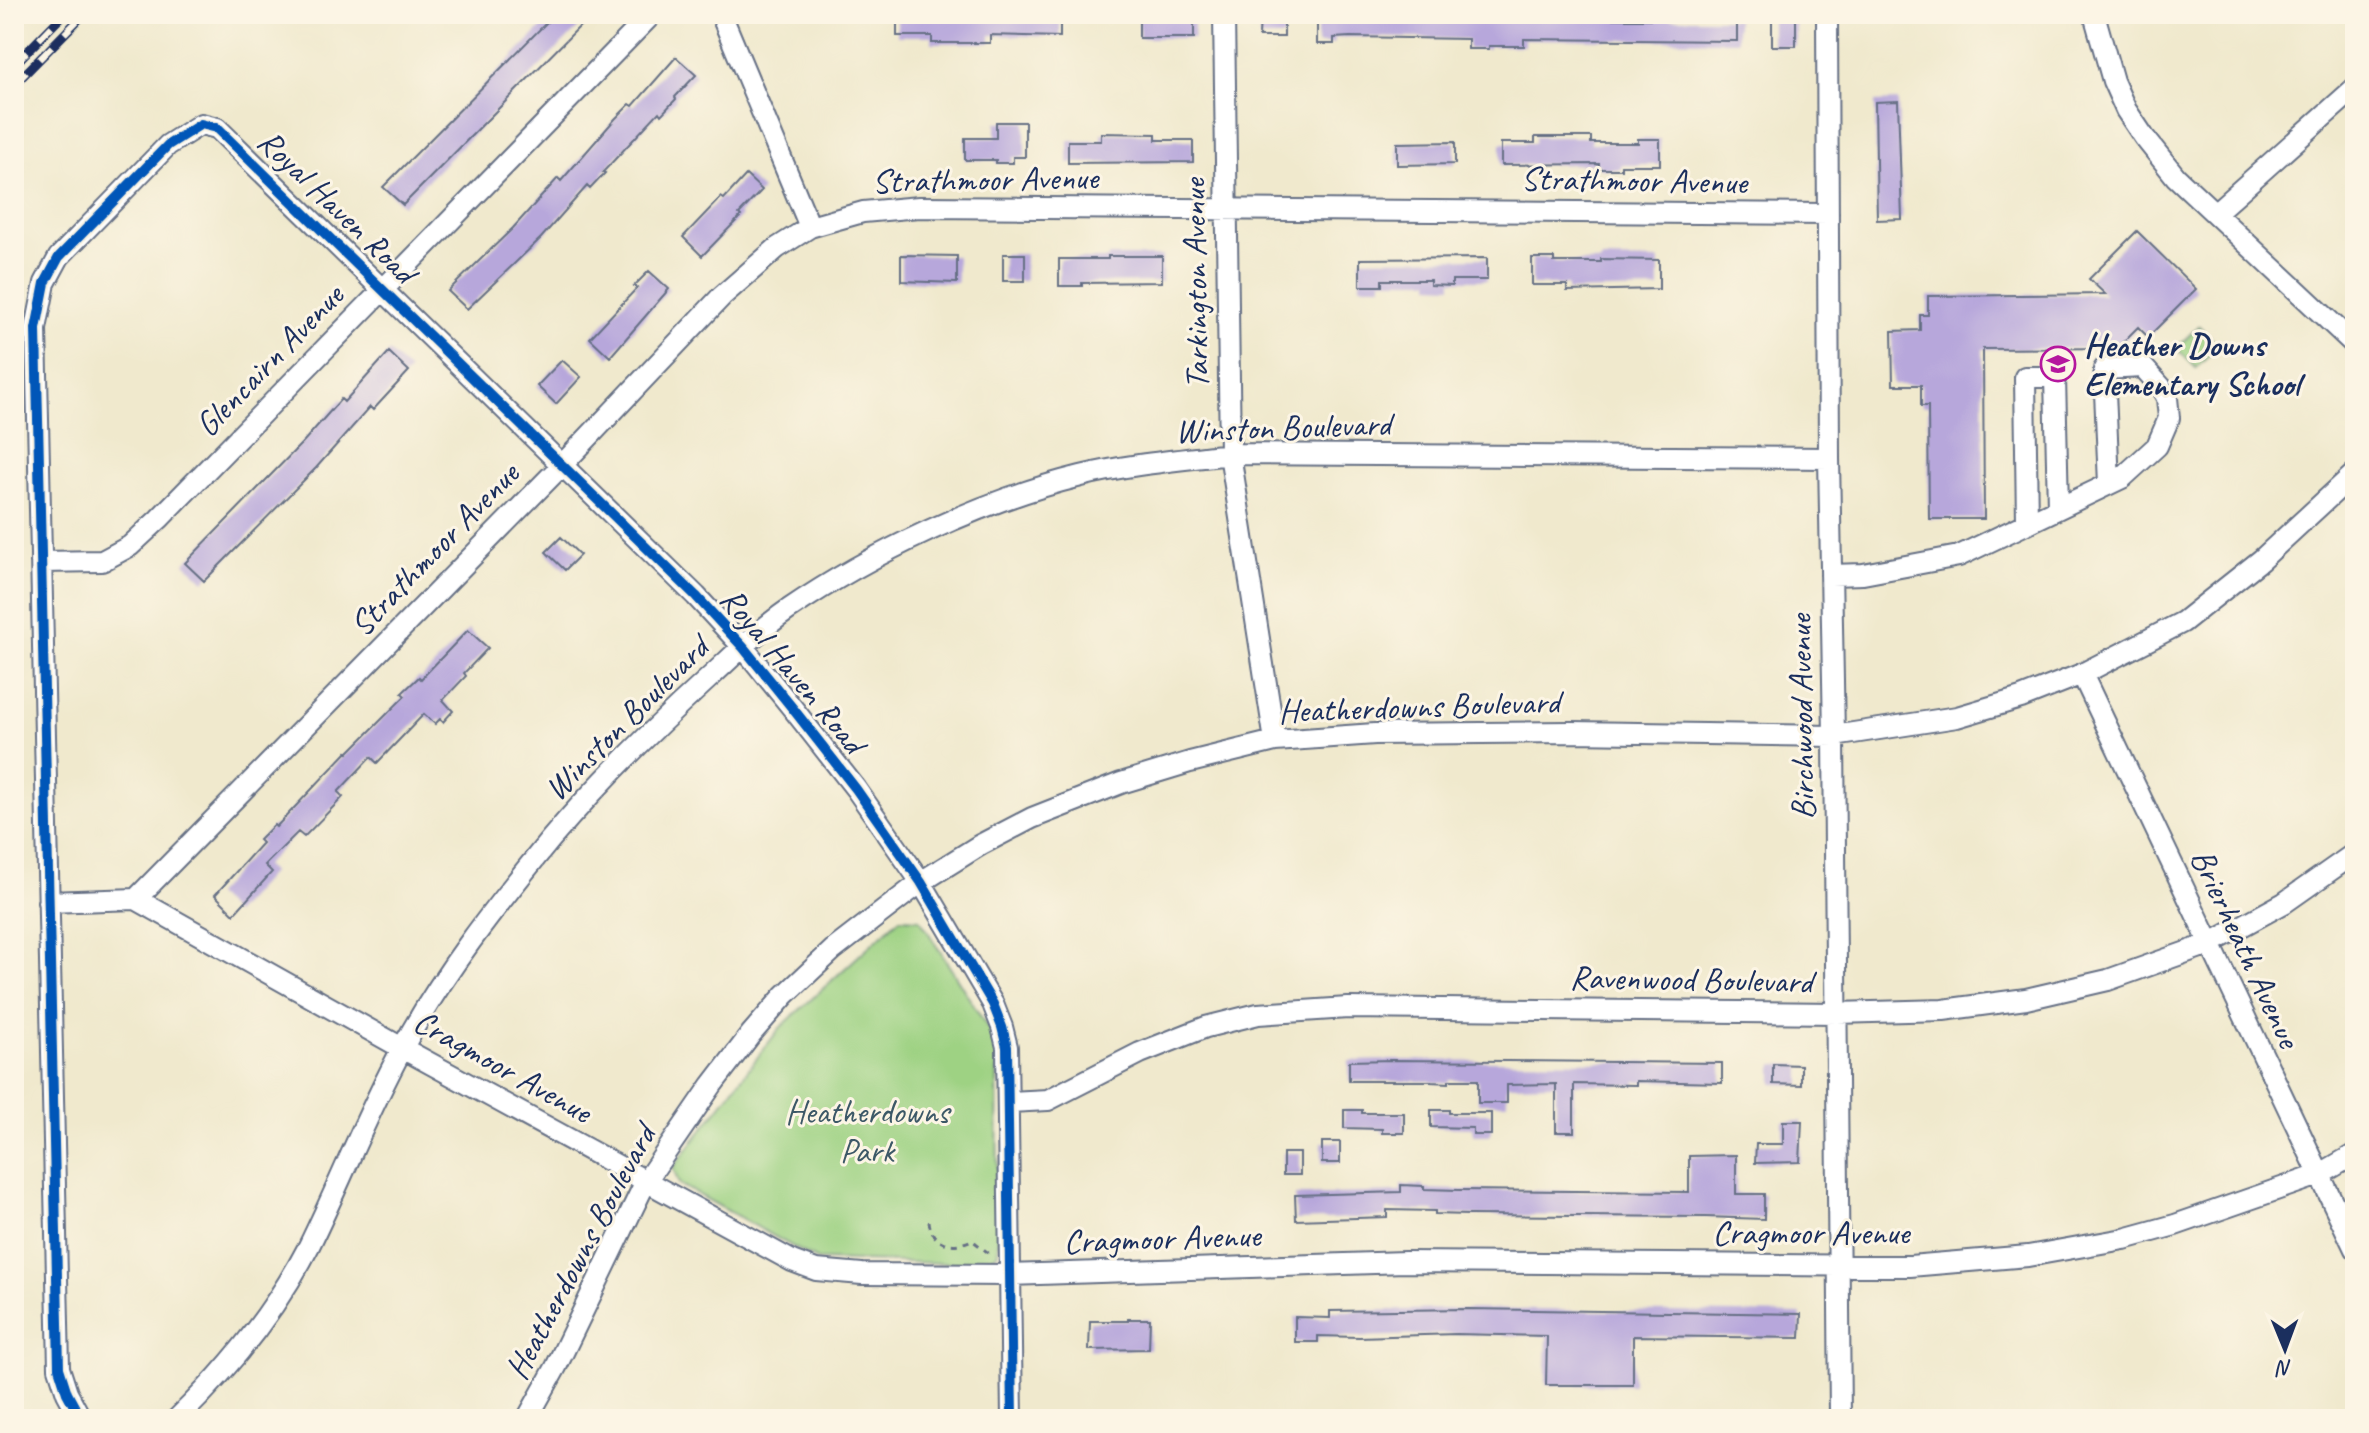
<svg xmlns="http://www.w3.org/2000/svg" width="2369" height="1433" viewBox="0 0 2369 1433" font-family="Caveat,sans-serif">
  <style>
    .green { fill: #9ed283; stroke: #5c8070; stroke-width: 2 }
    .building { fill: #b7a7db }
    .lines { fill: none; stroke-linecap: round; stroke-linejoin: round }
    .minor-casing { stroke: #667085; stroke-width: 24 }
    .path { stroke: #667085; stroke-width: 3; stroke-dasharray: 6 6; stroke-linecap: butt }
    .minor { stroke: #fff; stroke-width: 20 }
    .rail-casing { stroke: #1b2f5e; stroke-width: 9 }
    .rail { stroke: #fcf5e5; stroke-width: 6; stroke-dasharray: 18; stroke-linecap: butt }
    .cycleway-casing { stroke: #fcf5e5; stroke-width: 15 }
    .cycleway { stroke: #0057b8; stroke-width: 10 }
    .labels { text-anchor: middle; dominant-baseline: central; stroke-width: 6; stroke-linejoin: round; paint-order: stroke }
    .street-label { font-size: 34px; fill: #1b2f5e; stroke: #fcf5e5 }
    .poi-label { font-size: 34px; font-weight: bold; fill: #1b2f5e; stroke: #fcf5e5; text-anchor: start }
    .park-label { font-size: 34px; fill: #3c5867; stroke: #fcf5e5 }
  </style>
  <rect width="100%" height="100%" fill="#fcf5e5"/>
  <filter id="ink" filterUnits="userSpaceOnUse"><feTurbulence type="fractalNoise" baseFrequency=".0125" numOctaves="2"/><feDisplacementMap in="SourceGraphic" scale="16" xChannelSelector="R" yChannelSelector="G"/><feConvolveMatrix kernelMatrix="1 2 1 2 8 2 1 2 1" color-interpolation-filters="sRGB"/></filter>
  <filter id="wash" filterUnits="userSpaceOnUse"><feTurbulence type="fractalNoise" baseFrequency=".006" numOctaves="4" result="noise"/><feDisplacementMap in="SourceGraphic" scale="32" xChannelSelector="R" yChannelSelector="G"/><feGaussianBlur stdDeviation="1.8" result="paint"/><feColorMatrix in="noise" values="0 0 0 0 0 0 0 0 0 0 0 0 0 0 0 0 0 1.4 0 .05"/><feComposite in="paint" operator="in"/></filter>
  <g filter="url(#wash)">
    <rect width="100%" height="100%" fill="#f0e9cd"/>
    <!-- green -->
    <path class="green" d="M2199,326l20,20 -23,22 -20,-20z
      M900,918l20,1 77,124 1,209 -12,12 -169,-4 -138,-76 -6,-16 107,-140z"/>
    <g id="blocks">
      <!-- building -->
      <path class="building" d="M555,14h37l-189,191 -20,-18z
        M897,14l163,1v22l-70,-2v8h-58v-7h-35z
        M1317,14l135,3v3l106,-4v2l69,1h110v22l-213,-2v7h-35v3h-21v-10l-118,-2 -16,1v6h-17z
        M1260,15h24v22h-25z
        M1194,16v22h-55v-21z
        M1772,17h24v29h-24z
        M676,57l20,18 -21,22 1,2 -15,16 -2,-3 -56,60 2,1 -15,16 -3,-3 -46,52 -74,71 -19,-18 65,-63 45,-50 3,3 54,-62 15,-15 3,2z
        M1898,101l4,118 -25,1 -2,-118z
        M996,122h29v35h-12v6h-17v-3h-31v-22h31z
        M1101,133l55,1v6h37v22l-125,1v-22h33z
        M1535,137h56v6h47v-4h22v26h-39v4h-22v-5l-98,1v-22h34z
        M1455,142v22l-58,1v-22z
        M746,175l16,15 -23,24 2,2 -39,40 -19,-19 38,-40 3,2z
        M2137,231l59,58 -48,48 -10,-10 -21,21 -134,1 1,170h-55l-1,-113h-7v-21h-28l-1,-54 28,-1v-15h8v-19l177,-2 -16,-15z
        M1003,254h22v27h-22z
        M901,255l56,1v27l-56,-2z
        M1108,256h54v26l-80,1v3h-23v-27h49z
        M1487,258v22h-35v6l-22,-1v-5h-48v6h-22v-27z
        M1532,258h22v4h47v-3l58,1v29l-92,2v-6h-35z
        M649,271l20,18 -59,68 -20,-19 47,-50 -3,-2z
        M389,352l20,19 -36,39 -3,-3 -54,61 -112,113 -19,-18 119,-122 37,-42 3,3z
        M562,360l19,17 -25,27 -19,-18z
        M561,537l19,18 -15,15 -19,-18z
        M468,630l20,18 -24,25 2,3 -23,24 10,11 -10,11 -3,-3 -5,5 -11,-10 -47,49 -6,-6 -33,35 5,5 -39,40 -6,-5 -33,33 7,7 -38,42 -19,-19 47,-52 -3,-3 15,-15 2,2 71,-75 1,1 57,-57 -3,-3 17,-16 2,2z
        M1392,1060l330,3v20l-86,-2v4l-62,-1v48h-18v-48l-49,1v18h-29v-23h-29v3l-18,-1v-1h-82v-20z
        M1773,1064l28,1v20l-28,-1z
        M1344,1110h18v3h42v20h-22v-4l-38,-1z
        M1431,1110h18v3h42v22h-18v-7l-42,-1z
        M1783,1121h19l-2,41 -45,1 1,-19h27z
        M1322,1142h18v21h-18z
        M1283,1153h17v22h-17z
        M1736,1155v39h28v25l-58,-2 -237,-2 -34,-1v-3l-48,-1v7l-91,3 -1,-25 106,-3v-7l23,1v3l35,1 230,2v-36z
        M1468,1309l333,5 -1,24 -167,-2v49h-87l1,-49 -91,-2 -97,3 -41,-1v6h-23v-25l35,1v-7z
        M1128,1319h22l-1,30 -60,1 1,-29h38z"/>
    </g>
  </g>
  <g filter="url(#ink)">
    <use href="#blocks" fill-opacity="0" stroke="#667085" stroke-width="2"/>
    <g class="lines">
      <!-- minor casing -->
      <g class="minor-casing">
        <path id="minor" d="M721,14l89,213
          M1224,14l6,440 45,287
          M1827,14l2,444 5,278 6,683
          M2094,14l19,67 13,29 18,27 32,40 179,168
          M2216,212l139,-124
          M2027,523l-2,-146h30l3,131
          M41,562l61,-1 28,-15 29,-27 493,-505
          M1831,575l32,-1 96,-18 163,-78 35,-32 12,-28 -2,-20 -6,-11 -18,-20 -39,2 5,115
          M2082,674l273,575
          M136,899l426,-434 160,-169 55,-48 33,-21 53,-15 56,-5 909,7
          M48,902l88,-3 266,149 390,213 24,9 46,4 147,1 396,-13 505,4 118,-10 96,-17 51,-14 144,-50 36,-21
          M1010,1102l38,-2 92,-47 66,-26 52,-13 90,-6 489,5 106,-3 83,-11 82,-19 101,-36 75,-41 71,-50
          M81,1419l-14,-26 -8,-25 -23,-1039 9,-46 14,-26 109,-112 33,-21 16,4 479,468 47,51 51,63 62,79 65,93 72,122 9,23 5,20 5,372
          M177,1419c51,-50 99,-109 132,-173 32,-65 58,-133 93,-197 40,-75 94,-143 148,-209 49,-58 102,-110 158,-161 26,-24 51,-49 80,-69 83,-57 195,-110 293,-134 49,-12 100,-16 149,-22l599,4
          M527,1419l29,-52 90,-186 66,-96 39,-51 34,-39 48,-45 88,-68 59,-37 52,-27 89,-35 69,-21 85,-21 100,-7 197,-2 262,4 123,-19 64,-19 61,-24 101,-52 78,-62 94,-87"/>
      </g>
      <!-- path -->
      <path class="path" d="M929,1221c2,24 24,28 43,19l19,15"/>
      <!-- minor -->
      <use href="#minor" class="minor"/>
      <!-- rail casing -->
      <g class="rail-casing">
        <path id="rail" d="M14,65l50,-51
          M14,85l70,-71"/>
      </g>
      <!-- rail -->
      <use href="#rail" class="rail"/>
      <!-- cycleway casing -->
      <g class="cycleway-casing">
        <path id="cycleway" d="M81,1419l-14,-26 -8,-25 -23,-1039 9,-46 14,-26 109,-112 33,-21 16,4 479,468 47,51 51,63 62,79 65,93 72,122 9,23 5,20 5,372"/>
      </g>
      <!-- cycleway -->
      <use href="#cycleway" class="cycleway"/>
    </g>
  </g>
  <!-- icons -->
  <defs>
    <g id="school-ring" transform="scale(1.8)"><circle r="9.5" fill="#fcf5e5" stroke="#b5179e" stroke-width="1.5"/><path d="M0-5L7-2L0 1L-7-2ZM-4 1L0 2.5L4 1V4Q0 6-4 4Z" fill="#b5179e"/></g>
  </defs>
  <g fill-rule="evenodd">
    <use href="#school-ring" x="2058" y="364"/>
  </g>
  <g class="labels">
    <!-- street labels -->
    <g class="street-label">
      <text transform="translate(985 179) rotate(-1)">Strathmoor Avenue</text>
      <text transform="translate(1634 180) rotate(1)">Strathmoor Avenue</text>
      <text transform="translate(337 206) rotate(44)">Royal Haven Road</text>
      <text transform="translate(1195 284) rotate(-91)">Tarkington Avenue</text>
      <text transform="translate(269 360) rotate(-46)">Glencairn Avenue</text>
      <text transform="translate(1283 427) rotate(-2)">Winston Boulevard</text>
      <text transform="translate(434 549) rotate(-46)">Strathmoor Avenue</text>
      <text transform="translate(793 670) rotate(50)">Royal Haven Road</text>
      <text transform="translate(1419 706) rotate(-2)">Heatherdowns Boulevard</text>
      <text transform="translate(1801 717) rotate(-91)">Birchwood Avenue</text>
      <text transform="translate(626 718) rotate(-45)">Winston Boulevard</text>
      <text transform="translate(2246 948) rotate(65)">Brierheath Avenue</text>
      <text transform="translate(1691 979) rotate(1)">Ravenwood Boulevard</text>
      <text transform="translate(503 1066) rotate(29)">Cragmoor Avenue</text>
      <text x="1811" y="1232">Cragmoor Avenue</text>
      <text transform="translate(1162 1238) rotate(-2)">Cragmoor Avenue</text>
      <text transform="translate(580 1252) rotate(-62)">Heatherdowns Boulevard</text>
    </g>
    <!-- poi labels -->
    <g class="poi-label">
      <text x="2084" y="344">Heather Downs<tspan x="2084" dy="39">Elementary School</tspan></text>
    </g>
    <!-- park labels -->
    <g class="park-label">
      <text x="867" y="1111">Heatherdowns<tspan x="867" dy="39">Park</tspan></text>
    </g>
  </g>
  <!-- margin -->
  <rect width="2369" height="1433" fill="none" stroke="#fcf5e5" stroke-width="48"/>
  <!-- north arrow -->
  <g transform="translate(2285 1349) rotate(179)" stroke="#fcf5e5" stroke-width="6" paint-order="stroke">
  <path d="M0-6L14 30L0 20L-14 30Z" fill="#1b2f5e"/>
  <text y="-12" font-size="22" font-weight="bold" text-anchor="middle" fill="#1b2f5e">N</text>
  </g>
</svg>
